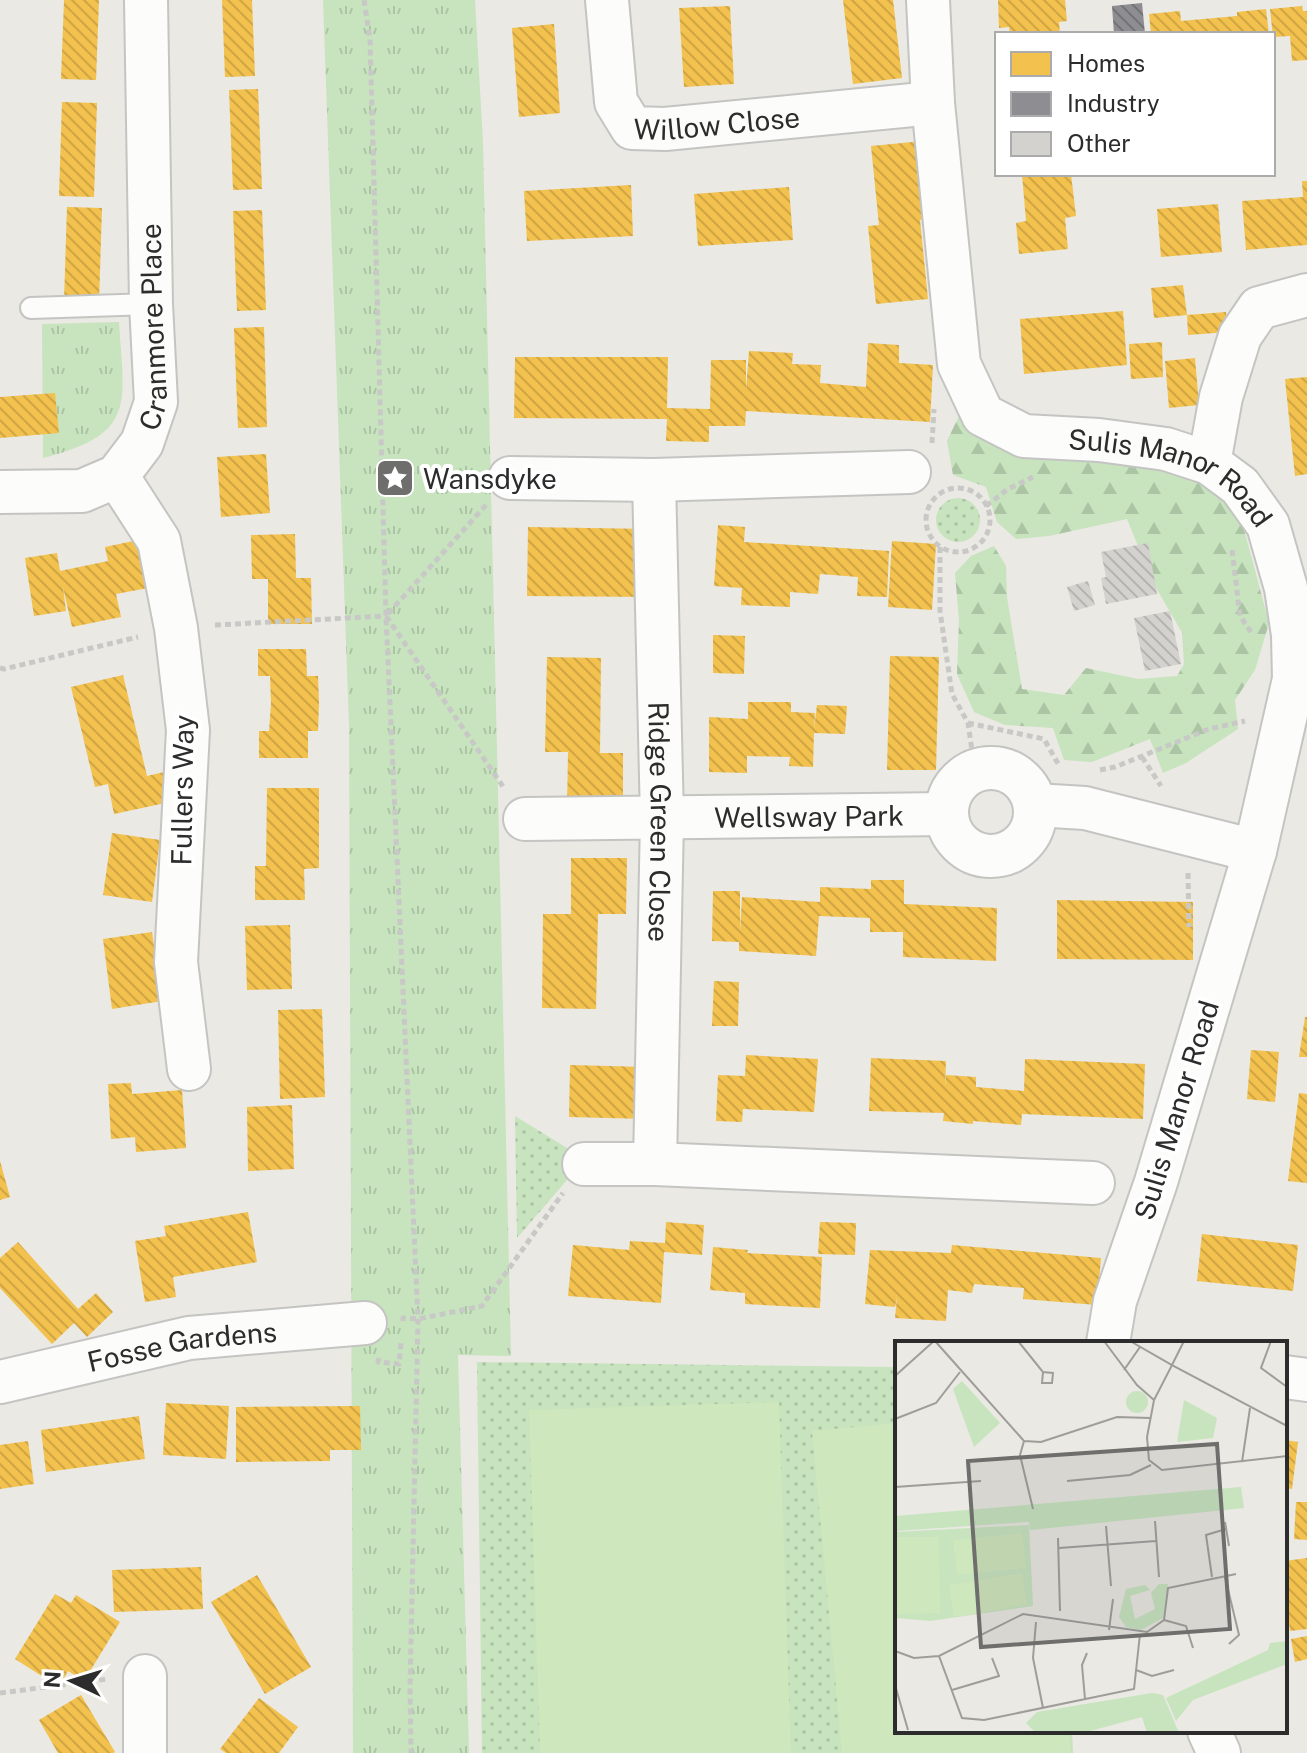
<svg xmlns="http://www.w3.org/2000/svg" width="1307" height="1753" viewBox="0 0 1307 1753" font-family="'Public Sans',sans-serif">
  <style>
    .grass { fill: url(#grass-tufts) }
    .forest { fill: url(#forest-firs) }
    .park { fill: url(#park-dots) }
    .pitch { fill: #cfe7bc }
    .homes { fill: url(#homes-back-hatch) }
    .industry { fill: url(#industry-back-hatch) }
    .building { fill: url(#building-back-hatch) }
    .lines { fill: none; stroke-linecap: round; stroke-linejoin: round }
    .service-casing { stroke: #c4c4c3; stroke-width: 24 }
    .minor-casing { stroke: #c4c4c3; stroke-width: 46 }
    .path { stroke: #c8c8c7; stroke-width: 5; stroke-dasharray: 6 4; stroke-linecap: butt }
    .service { stroke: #fcfcfb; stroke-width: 20 }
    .minor { stroke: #fcfcfb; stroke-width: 42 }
    .labels { text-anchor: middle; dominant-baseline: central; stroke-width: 8; stroke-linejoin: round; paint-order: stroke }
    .street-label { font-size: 28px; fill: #2c2c2c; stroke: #fff }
    .poi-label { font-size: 28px; fill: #2c2c2c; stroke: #fff; text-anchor: start }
    .inset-road { fill: none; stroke: #9e9d9a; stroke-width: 2 }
    .view { fill: #6e6e6c; fill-opacity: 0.15; stroke: #6e6e6c; stroke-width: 4 }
    .inset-edge { fill: none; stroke: #2c2c2c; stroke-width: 4 }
  </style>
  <defs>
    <pattern id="grass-tufts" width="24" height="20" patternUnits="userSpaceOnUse" patternTransform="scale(2)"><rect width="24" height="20" fill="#c7e4be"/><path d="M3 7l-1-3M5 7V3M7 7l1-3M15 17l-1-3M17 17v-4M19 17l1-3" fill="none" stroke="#abc4a3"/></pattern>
    <pattern id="forest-firs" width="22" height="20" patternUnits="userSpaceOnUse" patternTransform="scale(2)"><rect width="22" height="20" fill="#c7e4be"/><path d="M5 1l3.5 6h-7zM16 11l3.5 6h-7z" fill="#abc4a3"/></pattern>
    <pattern id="park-dots" width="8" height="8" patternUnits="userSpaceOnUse" patternTransform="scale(2)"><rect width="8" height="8" fill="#c7e4be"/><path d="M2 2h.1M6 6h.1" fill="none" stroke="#abc4a3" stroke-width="1.8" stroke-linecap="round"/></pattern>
    <pattern id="homes-back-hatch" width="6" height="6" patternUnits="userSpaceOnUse" patternTransform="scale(2)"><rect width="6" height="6" fill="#f2c14e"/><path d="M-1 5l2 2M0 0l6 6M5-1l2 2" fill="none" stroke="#d0a644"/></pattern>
    <pattern id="industry-back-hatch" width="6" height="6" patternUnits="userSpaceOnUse" patternTransform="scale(2)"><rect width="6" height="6" fill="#8d8d92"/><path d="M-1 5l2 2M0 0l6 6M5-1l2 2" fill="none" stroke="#737377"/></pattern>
    <pattern id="building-back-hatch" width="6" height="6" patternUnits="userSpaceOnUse" patternTransform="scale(2)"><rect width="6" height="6" fill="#d3d2ce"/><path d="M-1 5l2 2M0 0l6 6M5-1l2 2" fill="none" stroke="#b5b4b1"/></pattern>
  </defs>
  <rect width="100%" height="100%" fill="#eae9e3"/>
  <!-- grass -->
  <path class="grass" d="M323,0h152l8,144 28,1212 -53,-1 11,398h-116l-4,-1028z
    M119,322c5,83 18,112 -76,136l-1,-134z"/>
  <!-- forest -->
  <path class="forest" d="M959,416l19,10 20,22 46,11 98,1 51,9 48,49 28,105 -14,47 -20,30 3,29 -52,34 -23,10 -13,-34 -58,23 -28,-2 -11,-32 -48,-3 -31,-13 -17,-38 2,-53 -4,-48 16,-17 23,-10 12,20 1,31 15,92 42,6 22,-27 52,11 39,-3 7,-12 -2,-32 -29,-49 -26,-64 -78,17 -33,3 -19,-17 -11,-35 -33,-12 -6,-34z"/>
  <!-- park -->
  <path class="park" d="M936 520a22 22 0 1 1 44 0a22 22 0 1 1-44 0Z
    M515,1116l52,32v32l-50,58z
    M477,1362l420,5v364h175l1,22h-591z"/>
  <!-- pitch -->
  <path class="pitch" d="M779,1402l12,351h-251l-11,-343z
    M897,1423v308h172l2,22h-229l-30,-322z"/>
  <!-- homes -->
  <path class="homes" d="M64,0h35l-3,80 -35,-1z
    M222,0h30l3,76 -30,1z
    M843,0h50l9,78 -49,6z
    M998,0h67l2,21 -8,1 1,12h-50l-1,-7 -10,1z
    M730,6l4,78 -50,3 -5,-79z
    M1302,6l1,5h4v49l-15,1 -2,-25 -17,1 -3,-28z
    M1266,9l3,25h-118l-2,-20 31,-3 1,10 56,-5v-4z
    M554,24l6,89 -41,4 -7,-89z
    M258,89l4,100 -29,1 -4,-100z
    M62,102l35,1 -3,94 -35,-1z
    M923,141l8,78 -11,1 8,79 -52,5 -8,-78 11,-1 -8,-79z
    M1022,174h49l5,42 -11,2 3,31 -49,5 -3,-31 10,-2z
    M1302,181h5v64l-61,5 -4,-49 61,-4z
    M631,185l2,51 -106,5 -3,-50z
    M789,187l4,53 -95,6 -4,-52z
    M1218,204l4,48 -61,5 -4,-48z
    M67,207l35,1 -3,94 -35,-1z
    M262,210l4,100 -29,1 -4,-100z
    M1183,285l4,30 -33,3 -3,-30z
    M1123,311l4,54 -103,9 -4,-55z
    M1226,312l2,20 -40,3 -1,-20z
    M264,327l3,100 -29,1 -4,-100z
    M1162,342l1,35 -32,2 -2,-35z
    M868,343l31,2v18l34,2 -3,57 -184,-11 -1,15h-36v16l-43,-1 1,-22 -153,-1 1,-61h153l-1,51 43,1 1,-49h35v30l3,-39 44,2 -1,11 29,1 -1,18 46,4z
    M1195,358l4,47 -30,3 -4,-47z
    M1307,377v97l-12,2 -10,-97z
    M55,393l4,40 -59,5v-41z
    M266,454l4,59 -49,4 -4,-60z
    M718,525l27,2 -1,15 145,9 -2,46 -30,-1 1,-19 -38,-3 -2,20 -28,-2v15l-49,-2 1,-17 -28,-2z
    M528,527l123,2v68l-124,-1z
    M295,534l1,44h15l1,46h-44v-45h-16l-1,-44z
    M138,540l10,48 -32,6 5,23 -49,10 -9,-40 3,24 -32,5 -9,-58 32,-5 3,18 48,-10 -3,-14z
    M892,541l44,3 -4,66 -44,-3z
    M713,635l32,1 -1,38 -31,-1z
    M258,649h48l1,27h11l1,27 -1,28h-10v27h-49v-27h10l2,-27 -1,-28h-12z
    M890,656l49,1 -3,113h-49z
    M547,657l54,1 -1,95h23v57l-56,-1 1,-57h-23z
    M123,675l24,101 17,-4 6,30 -56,12 -6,-30 -13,3 -24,-100z
    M748,702h43v10l24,1 -1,16 3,-24 30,1 -2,28 -31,-1 -1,34 -24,-1 1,-9 -43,-1v17l-38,-1v-55l39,2z
    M267,788h52v80l-15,1 1,31h-50v-34h11z
    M112,833l48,7 -8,62 -49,-7z
    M571,858h56l-1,56h-28l-2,95 -54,-1 1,-94h28z
    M871,880h33v24l93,4 -1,53 -93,-4v-25h-33v-14l-51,-2 -3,40 -77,-5v-9l-27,-1 1,-50h27v41l2,-35 78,5v-15l51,2z
    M1057,900l136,2v58l-136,-1z
    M290,925l2,64 -45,1 -2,-64z
    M152,932l10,69 -50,8 -9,-70z
    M714,981l25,1 -1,44h-26z
    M322,1009l3,88 -45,2 -2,-89z
    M1305,1017h2v40h-8z
    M1251,1050l28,2 -4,50 -28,-3z
    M746,1055l72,4 -4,53 -71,-3 -1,13 -26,-1 2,-46 27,1z
    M871,1058l75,3 -1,26 1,-12 30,2v10l48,4 1,-32 120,5 -2,55 -121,-5 -1,11 -48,-4v3l-30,-3 1,-8 -75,-2z
    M570,1065l78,2 -2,52 -77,-2z
    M131,1083l1,11 50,-4 4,58 -50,4 -1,-15 -24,2 -3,-55z
    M1299,1093l8,1v89l-19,-2z
    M292,1105l2,64 -46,2 -1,-64z
    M0,1161l10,36 -10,3z
    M248,1212l9,50 -84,15 3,20 -31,5 -10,-61 31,-5 -2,-10z
    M666,1222l38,3 -2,30 -38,-3 -3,51 -93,-7 5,-51 56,5 1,-9 35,2z
    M820,1222l36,1 -1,32 -37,-1z
    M1202,1234l96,11 -5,46 -96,-10z
    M18,1242l60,67 18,-16 17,19 -26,25 -13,-14 -22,21 -52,-56v-30z
    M952,1245l149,13 -4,47 -74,-6 1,-11 -50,-4 -2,9 -24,-3 -2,31 -51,-3 2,-21 -2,10 -30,-3 5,-54 81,3z
    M713,1247l35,3 -1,3 75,4 -2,51 -75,-4v-11l-35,-3z
    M166,1403l63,3 -3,53 -63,-4z
    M360,1406l1,44h-31v11l-94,1v-55z
    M139,1416l6,43 -99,13 -5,-42z
    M1285,1440l13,2 -6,47 -7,-1z
    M28,1441l6,43 -34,5v-44z
    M1296,1502h11v38l-13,-1z
    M1307,1558v71l-17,2 -5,-40v-30z
    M201,1567l2,42 -89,3 -2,-42z
    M257,1575l54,92 -46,27 -54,-92z
    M55,1594l16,9 5,-8 44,27 -36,59 -16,-10 -9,16 -44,-28z
    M1307,1636v23l-12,3 -4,-23z
    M81,1695l34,57 -2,1h-55l-19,-33z
    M259,1698l39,29 -19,26h-53l-6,-4z"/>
  <!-- industry -->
  <path class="industry" d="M1142,3l3,31h-31l-2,-28z"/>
  <!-- building -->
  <path class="building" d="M1148,543l9,51 -51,10 -5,-26 5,-1 -5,-25z
    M1088,581l7,24 -21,6 -7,-24z
    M1170,611l11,53 -36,7 -11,-53z"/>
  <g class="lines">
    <!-- service casing -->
    <g class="service-casing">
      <path id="service" d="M31,308l120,-4"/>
    </g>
    <!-- minor casing -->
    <g class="minor-casing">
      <g id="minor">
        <path id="s1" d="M607,0l9,102 16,26 33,1 268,-26"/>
        <path id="s2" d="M928,0l5,103 26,261 24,51 41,21 75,4 67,9 43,14 31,23 28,39 18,63 7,47 1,44 -39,172 -99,331 -41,119 -7,42"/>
        <path d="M1209,463l12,-66 19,-61 19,-28 48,-13"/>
        <path d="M117,476l42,65 17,87 12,102 -12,232 13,107"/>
        <path d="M510,478l144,2 255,-8"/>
        <path id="s3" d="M654,480l8,339 -7,345"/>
        <path id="s4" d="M0,492l82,-1 35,-15 25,-33 14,-41 -5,-98 -5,-304"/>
        <circle cx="991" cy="812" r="44"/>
        <path d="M1035,805l50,3 170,43"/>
        <path id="s5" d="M525,819l422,-5"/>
        <path d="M584,1164h71l438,19"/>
        <path d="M1285,1377l22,3"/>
        <path id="s6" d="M0,1382l189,-44 176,-15"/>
        <path d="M1209,1731l10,22"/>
        <path d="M145,1753v-77"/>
      </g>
    </g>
    <!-- path -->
    <path class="path" d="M364,0l6,39 16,577 32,703 -8,369 1,65
      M932,443l2,-34
      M926 520a32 32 0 1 1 64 0a32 32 0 1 1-64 0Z
      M486,505l-100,111 118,172
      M986,506l22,-17 25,-12
      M940,547v64l12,83 16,29 7,48
      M1232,550l8,66 11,16
      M215,625l171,-9
      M0,668l4,1 134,-32
      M968,723l76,16 16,28
      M1142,757l19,29
      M1100,770l15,-3 94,-38 36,-8
      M1188,873l1,54
      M403,1321v-3l15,1 64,-13 81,-113
      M379,1358l-1,4 21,2 2,-21
      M0,1693l108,-14"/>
    <!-- service -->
    <use href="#service" class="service"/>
    <!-- minor -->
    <use href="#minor" class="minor"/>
  </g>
  <!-- icons -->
  <defs>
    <g id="sight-square" transform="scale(2)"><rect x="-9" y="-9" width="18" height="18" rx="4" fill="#6e6e6c" stroke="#fff"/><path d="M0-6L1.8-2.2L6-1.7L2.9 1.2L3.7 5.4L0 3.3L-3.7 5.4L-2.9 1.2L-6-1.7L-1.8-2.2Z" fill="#fff"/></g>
  </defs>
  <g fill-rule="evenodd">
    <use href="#sight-square" x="395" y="478"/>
  </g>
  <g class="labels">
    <!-- street labels -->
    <g class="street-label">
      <text stroke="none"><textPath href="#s1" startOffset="218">Willow Close</textPath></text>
      <text stroke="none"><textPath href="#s4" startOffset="280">Cranmore Place</textPath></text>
      <text stroke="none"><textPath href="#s2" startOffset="626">Sulis Manor Road</textPath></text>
      <text transform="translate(182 790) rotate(-89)">Fullers Way</text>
      <text stroke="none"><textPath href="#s5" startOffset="284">Wellsway Park</textPath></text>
      <text stroke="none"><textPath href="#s3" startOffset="342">Ridge Green Close</textPath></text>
      <text transform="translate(1176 1110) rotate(-73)">Sulis Manor Road</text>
      <text stroke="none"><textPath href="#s6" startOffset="186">Fosse Gardens</textPath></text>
    </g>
    <!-- poi labels -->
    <g class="poi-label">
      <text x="423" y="478">Wansdyke</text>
    </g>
  </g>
  <!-- overview -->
  <g transform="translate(895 1341)">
    <rect width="392" height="392" fill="#eae9e3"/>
    <path d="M231 61a11 11 0 1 1 22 0a11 11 0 1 1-22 0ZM346,146l3,21 -214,22 -1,-8 -134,9v-15z" fill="#c7e4be"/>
    <path d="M264,243h9l-5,34 -22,12 -15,-3 -7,-10 7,-28 19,-4 5,5 -20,6 5,23 20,-10 -4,-16zM392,300v23l-94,36 -17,21 -10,-23 102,-48 2,-7zM257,352l11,2 16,38h-32l-5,-16 -59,16h-47l-10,-10 11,-11z" fill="#c7e4be"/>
    <path d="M67,40l38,42 -26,24 -21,-58zM289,59l33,18 -4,20 -36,4zM134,184l4,81 -103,15 -35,-3v-86z" fill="#c7e4be"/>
    <path d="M127,192l4,35 -69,7 -4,-35zM0,196h44l1,76 -45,1zM127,232l5,32 -73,12 -5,-32z" fill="#cfe7bc"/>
    <path class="inset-road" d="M40,0l89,100 17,1 76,-25 33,1M123,0l25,31 -1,11h10l1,-10 -10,-1M209,0l33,44 17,15M235,0l42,24 12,-24M376,0l-10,27 26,19M229,29l16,-23M0,35l39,-35M0,78l41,-16 24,-31M392,85l-115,-61 -18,35 -7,37 2,23 13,10 125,-14M129,100l-4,14 13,54M347,121l8,-54M172,140l63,-6 21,-10M0,146l86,-6M260,180l4,56M330,181l4,24M211,185l5,60M163,197l2,73M164,207l97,-7M317,236l-6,-42 20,-6M330,236l14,58 -10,9M269,279l22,6 7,22M141,281l-3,36 10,50M214,289l4,-31M0,310l19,7 25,-2 84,-42 124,18 17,-12 4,-32 68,-14M44,315l23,62 22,2 150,-31 6,-55M241,329l16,6 22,-6M0,344l13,45M57,349l47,-14 -7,-18M190,358l-3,-34 5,-12"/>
    <path class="view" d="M322,103l13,185 -249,18 -13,-186z"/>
    <rect width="392" height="392" class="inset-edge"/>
  </g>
  <!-- legend -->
  <rect x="995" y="32" width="280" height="144" fill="#ffffff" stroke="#ababab" stroke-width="2"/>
  <rect x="1011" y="52" width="40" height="24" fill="#f2c14e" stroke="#ababab" stroke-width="2"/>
  <text x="1067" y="72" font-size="24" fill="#2c2c2c">Homes</text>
  <rect x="1011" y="92" width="40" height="24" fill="#8d8d92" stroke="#ababab" stroke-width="2"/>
  <text x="1067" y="112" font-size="24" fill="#2c2c2c">Industry</text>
  <rect x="1011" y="132" width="40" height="24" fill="#d3d2ce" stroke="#ababab" stroke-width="2"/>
  <text x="1067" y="152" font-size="24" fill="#2c2c2c">Other</text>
  <!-- north arrow -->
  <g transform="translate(72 1681) rotate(274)" stroke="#ffffff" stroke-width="6" paint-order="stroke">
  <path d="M0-6L14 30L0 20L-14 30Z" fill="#2c2c2c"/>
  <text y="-12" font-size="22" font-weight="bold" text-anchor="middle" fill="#2c2c2c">N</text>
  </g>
</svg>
